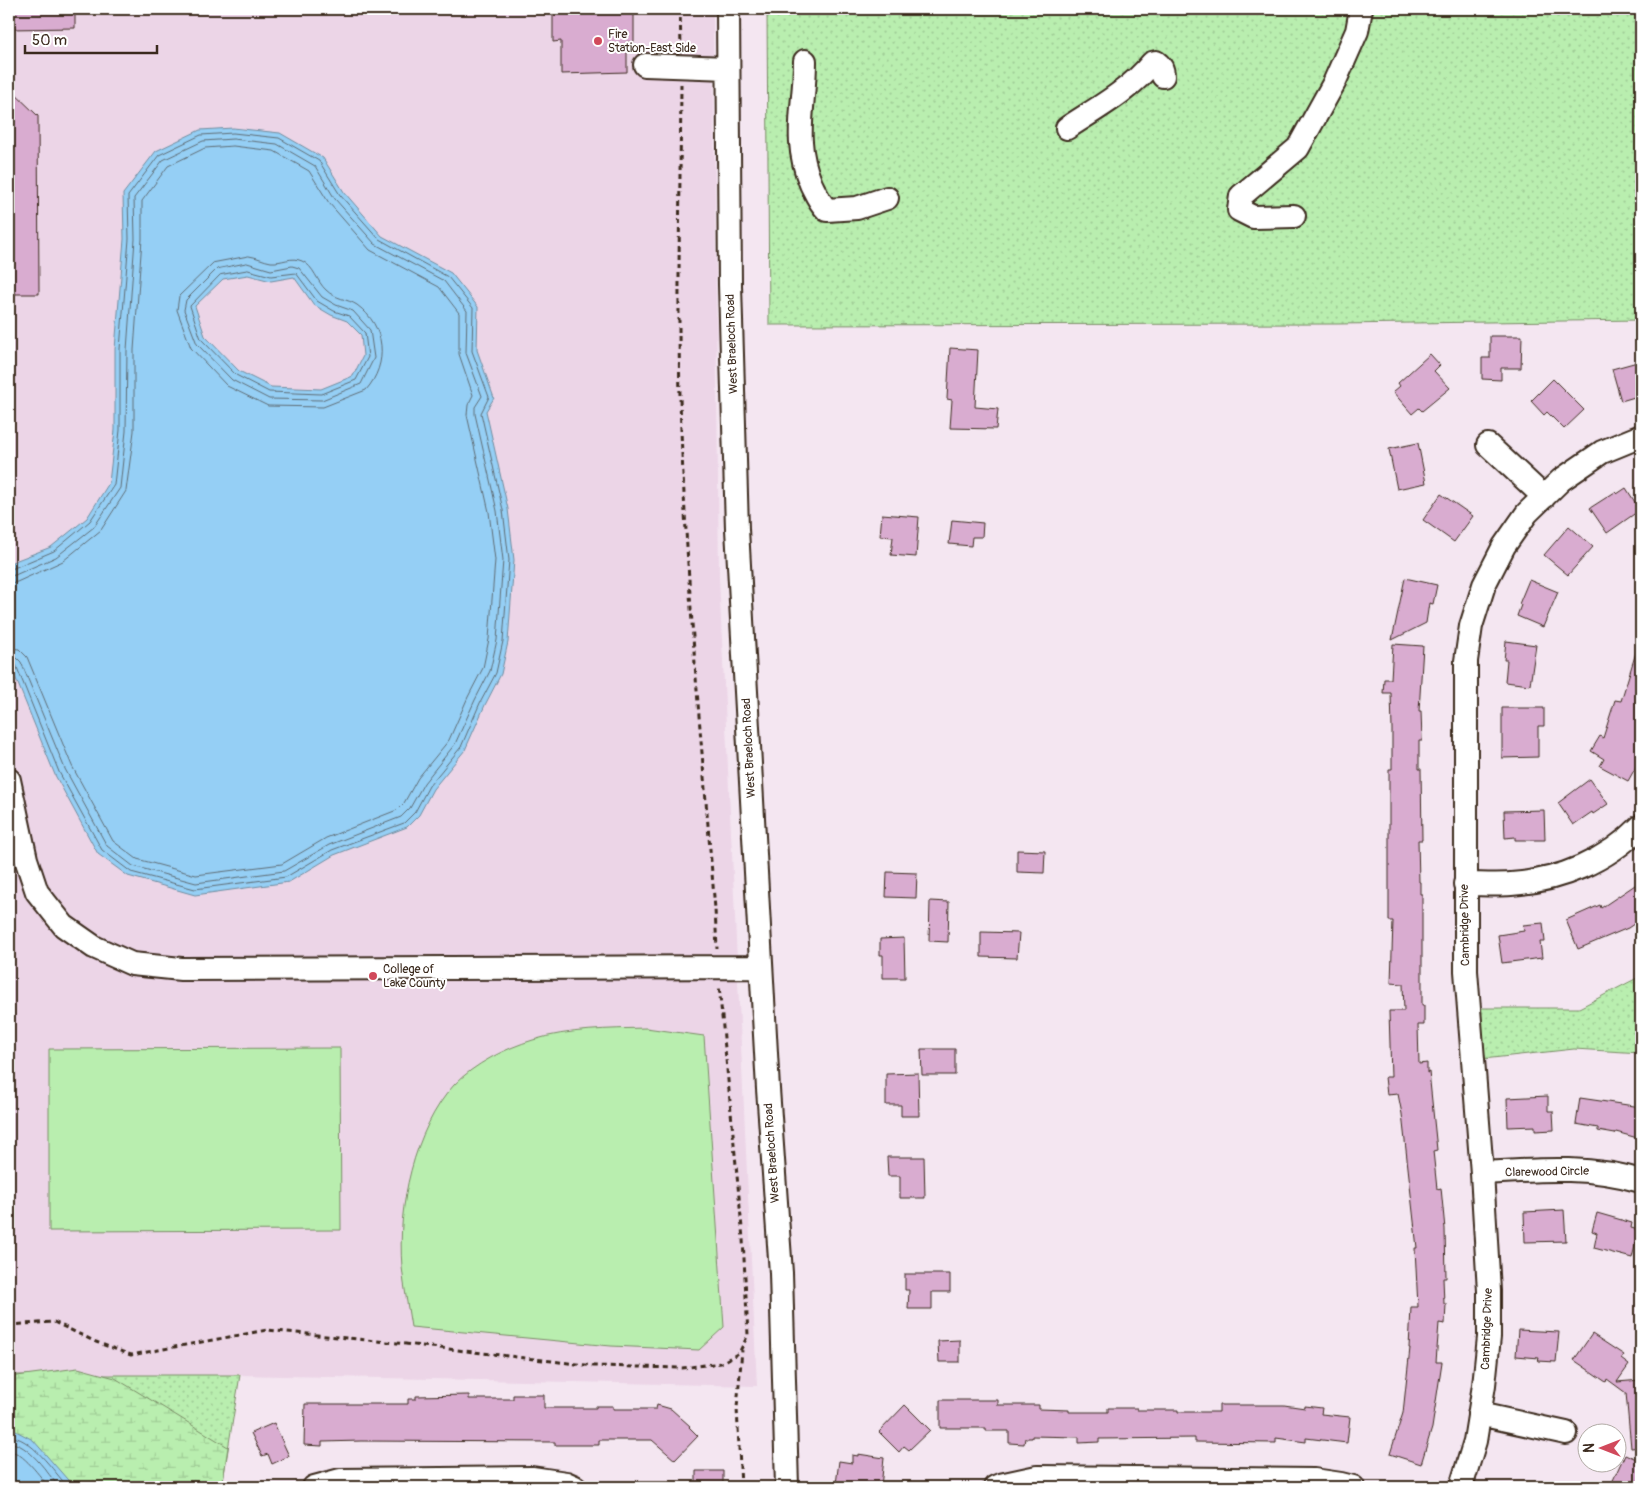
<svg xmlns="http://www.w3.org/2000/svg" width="1650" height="1496" viewBox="0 0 1650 1496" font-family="Pangolin,sans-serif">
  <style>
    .built { fill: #ecd5e7 }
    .grass { fill: url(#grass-dots); stroke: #7a8c66 }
    .wetland { fill: url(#wetland-marsh); stroke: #7a8c66 }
    .garden { fill: #b9eeaf; stroke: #7a8c66 }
    .water { fill: #95cff5; stroke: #718d9f; fill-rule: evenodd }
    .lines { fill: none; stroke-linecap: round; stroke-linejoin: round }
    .shore { stroke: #5f6c74; stroke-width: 1 }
    .building { fill: #d9acd0; stroke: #3b2a1e }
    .minor-casing { stroke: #3b2a1e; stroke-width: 26 }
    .path { stroke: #3b2a1e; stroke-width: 3; stroke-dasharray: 5 4; stroke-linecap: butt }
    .minor { stroke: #fff; stroke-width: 22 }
    .poi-dot { fill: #d1495b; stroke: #fff; stroke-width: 2 }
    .labels { text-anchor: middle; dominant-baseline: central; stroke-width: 4; stroke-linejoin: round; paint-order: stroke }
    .poi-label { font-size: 12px; fill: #3b2a1e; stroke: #fff; text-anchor: start }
    .street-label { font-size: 12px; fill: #3b2a1e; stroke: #fff }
  </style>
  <defs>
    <pattern id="grass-dots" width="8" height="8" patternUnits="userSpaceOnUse" patternTransform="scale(1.25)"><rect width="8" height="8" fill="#b9eeaf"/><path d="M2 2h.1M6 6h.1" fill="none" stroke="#a0cc96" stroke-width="1.8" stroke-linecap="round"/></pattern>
    <pattern id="wetland-marsh" width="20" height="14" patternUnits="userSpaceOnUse" patternTransform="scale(1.25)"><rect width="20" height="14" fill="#b9eeaf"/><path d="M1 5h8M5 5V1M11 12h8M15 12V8" fill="none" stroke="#a0cc96"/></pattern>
  </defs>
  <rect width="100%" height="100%" fill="#f4e6f1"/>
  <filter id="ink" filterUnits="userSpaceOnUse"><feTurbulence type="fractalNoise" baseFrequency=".02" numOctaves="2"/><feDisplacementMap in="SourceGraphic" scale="10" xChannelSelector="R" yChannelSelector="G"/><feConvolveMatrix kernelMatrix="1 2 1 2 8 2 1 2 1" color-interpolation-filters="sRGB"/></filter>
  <g filter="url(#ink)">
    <!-- built -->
    <path class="built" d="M9,9h704l6,568 38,809 -517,-11h-231z"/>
    <!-- grass -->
    <path class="grass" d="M767,9h874v311l-304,4 -568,1z
      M1641,976v77l-67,-4 -91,10 -4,-51h100z
      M9,1375h231l-18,112h-213z"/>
    <!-- wetland -->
    <path class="wetland" d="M78,1368l37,10 113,69 -6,40h-213v-110z"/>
    <!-- garden -->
    <path class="garden" d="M646,1028l58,8 20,291 -25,23 -88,-4 -200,-19c-3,-20 -7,-40 -9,-60 -5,-59 12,-138 52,-182 20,-21 52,-37 79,-45 36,-11 76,-11 113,-12z
      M340,1048l1,182 -292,1v-182z"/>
    <!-- water -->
    <path class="water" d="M233,128l47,5 43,25 21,34 38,44 69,37 27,34 -1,43 17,48 -8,13 22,98 6,51 -6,82 -7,32 -16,31 -20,45 -32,39 -14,26 -12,12 -73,28 -45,27 -94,13 -67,-19 -30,-22 -43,-79 -43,-106 -3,-10v-92l3,-5 39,-15 36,-29 22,-35 6,-53v-81l9,-110 -1,-45 33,-43 44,-21zM248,275l23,6 23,-4 20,28 17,10 16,6 14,14 2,21 -10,20 -32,13 -50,-2 -32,-16 -34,-35 -10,-30 28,-27z
      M12,1429l21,11 41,47h-63l-2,-5v-45z"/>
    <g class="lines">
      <!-- shore -->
      <path class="shore" d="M249,256c8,1 15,5 22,6 11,1 20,-6 31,-1 12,5 15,21 24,29 9,9 22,9 31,15 29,21 32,59 9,85l-43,17 -55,-1 -41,-20 -36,-38 -14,-38 2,-14 34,-33z
        M247,263l24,7 21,-4 7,2 23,29 14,8 17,6 17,19 4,28 -13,26 -39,16 -53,-1 -37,-19 -35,-36 -13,-34 2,-10 31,-31z
        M248,270l23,6 25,-3 21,28 17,10 15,5 16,17 3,24 -12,23 -35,14 -52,-2 -33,-17 -35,-36 -11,-33 30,-31z
        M9,570l45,-19 36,-30 24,-36 6,-55v-81l9,-110 -1,-43 31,-41 42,-20 32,-2 46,5 40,23 21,34 39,44 69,38 25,31 -1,43 17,46 -8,16 22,97 6,50 -6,81 -7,32 -16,30 -19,44 -32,39 -14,26 -11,11 -72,27 -46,27 -91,12 -64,-17 -29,-22 -43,-78 -43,-107 -3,-3 -4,-1
        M9,576l6,-1 41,-18 38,-30 26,-39 6,-57 1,-81 8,-111 -1,-41 29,-38 40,-19 30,-2 44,5 38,22 20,33 40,45 69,37 23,30 -1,42 16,43 -7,11v7l22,97 6,49 -6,80 -7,31 -15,29 -20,44 -31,39 -14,25 -9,9 -72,28 -45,26 -88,12 -63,-17 -26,-20 -42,-77 -44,-107 -5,-5 -7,-2
        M9,583l8,-1 46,-21 38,-31 25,-39 8,-60v-81l8,-111v-38l26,-35 37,-18 28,-2 41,5 35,20 20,32 41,47 69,37 20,26v41l14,41 -5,10 -1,10 22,97 6,48 -6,79 -6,29 -15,29 -19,43 -31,38 -14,25 -7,7 -71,28 -44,26 -86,11 -59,-16 -24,-18 -41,-75 -45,-109 -8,-8 -10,-1
        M9,1437c21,-2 45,35 59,50
        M9,1443c19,-1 39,31 50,44
        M9,1451c14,0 31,26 40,36"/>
    </g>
    <!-- building -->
    <path class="building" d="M9,9h66v19l-66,1z
      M553,9h81v33h-7v30l-66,2v-33l-8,1z
      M9,88l29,28 1,178h-30z
      M1490,336h32l-1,32h-20v12l-19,-1v-21h8z
      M950,348l28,2 -3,57 23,2 -2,20 -46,-1 2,-28 -5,-1z
      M1430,354l10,11 -6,6 16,17 -28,23 -3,-3 -7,6 -19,-22 7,-6 -2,-3z
      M1641,361v31l-3,1v3l-17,5 -9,-32z
      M1553,379l31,31 -20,19 -17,-17 -3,3 -13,-14z
      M1418,443l8,40 -29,6 -8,-40z
      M1626,488l14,22 -33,23 -17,-25 25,-16 2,2z
      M1441,494l32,22 -19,26 -31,-22z
      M882,514l37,3 -3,40 -25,-2 2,-18 -13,-1z
      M952,520l31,3 -1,14h-10l-1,9 -22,-2z
      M1569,526l24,21 -25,28 -24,-20z
      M1405,578l32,7 -4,19 -4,-1 -3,20 -34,17z
      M1529,580l29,12 -15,35 -26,-11 4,-11 -2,-1z
      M1506,641l30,4 -6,40 -25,-3 2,-22h-3z
      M1393,644l30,2 -4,65h2l1,30h-3v28h2l1,71h-4l1,42h1v12h2v111h2v20h-6l1,39 8,-1v10l2,-1 8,78 -4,1 4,38 4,-1 4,41 1,49h-3l1,26h2l-1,20 -6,-1 -3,39h6l-10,66 -11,36 -31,-10 13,-41 7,-65h-1l2,-41h7l-3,-59h2l-15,-134 -4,-20 -11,1 -2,-18h6l-2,-66h15l-1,-27 -12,-1 2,-62h-4v-152h3v-40l-1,-36h-8l1,-14h7z
      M1638,646l3,1v111l-13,23 -28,-15 4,-7 -13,-8 9,-15 3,2 12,-38 6,1z
      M1502,708h42v18h-6v31l-36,1z
      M1590,779l18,25 -15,10 -1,-2 -19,13 -15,-22z
      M1544,810l1,30h-30v-3l-10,1 -1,-27z
      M1017,850l28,1 -1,22 -27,-1z
      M887,872l30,1 -1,25 -30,-1z
      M1641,881v38l-13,9 -50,21 -12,-29 34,-15 1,3z
      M930,901l19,1 -1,40 -19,-1z
      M1543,923l2,19h-5l2,16 -40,5 -4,-28 26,-4 -1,-6z
      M981,932l38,1 -2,25 -36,-1z
      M904,938l1,40h-22v-23h-3v-16z
      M921,1049h34v26h-33z
      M918,1073l1,43h-18v-11h-15v-31z
      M1548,1096v15h5l1,19 -19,1v-5l-27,1 -1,-29z
      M1580,1098l61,9v32l-25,-7 -1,2 -17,-3v-3l-22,-4z
      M887,1157h37l1,41h-25v-22h-12z
      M1564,1210l2,31 -41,1 -1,-30z
      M1597,1213l35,10 -1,5 8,2 -7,28 -38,-10 3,-15 -5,-2z
      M905,1274h45v18h-18v17h-24l1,-19h-4z
      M1518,1330l41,2 -3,30 -18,-1 1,-3 -23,-2z
      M1592,1334l32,21 -3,4 8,6 -12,17 24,-2v67l-10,1 -5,-55 -19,-14 -1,3 -32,-22z
      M960,1340v22h-21l-1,-21z
      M469,1395v4h44v-4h31v13h52v-2h17v3h43l1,-4 14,4 19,17 -1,1 9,9 -23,24 -23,-20h-53v5h-44v-3l-194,-1 -39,1v4l-18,-1 1,-41h103v-5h8v-3z
      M940,1400h58v5h41v4l30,1v2h39v-4h29v2h41v2h41v-7h65l21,3v-2l17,2 -1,6 29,3 -3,26 -41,-5v4l-30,-4v5l-81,-1v-4l-96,1v3l-20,1v-6l-47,-1v2h-7l-1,6 -15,-1v-12h-23v-3h-46z
      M905,1405l25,25 -21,20 -5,-4 -5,6 -20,-20z
      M274,1423l15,33 -17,8 -4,-10 -6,2 -11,-23z
      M858,1454l26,4 -3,29h-31v-1l-14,-2 3,-23 13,2v-8l6,1z
      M1625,1454l16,7v26h-31z
      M696,1471h27v16h-27z"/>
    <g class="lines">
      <!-- minor casing -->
      <g class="minor-casing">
        <path id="minor" d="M728,9l2,276 7,244 31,560 13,184 6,214
          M805,61c0,46 -13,78 6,123 5,10 8,18 16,26l30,-2 30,-10
          M645,65l83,3
          M1067,128c30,-20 61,-36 85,-65l4,-1c6,4 7,8 7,14
          M1294,216l-41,1 -14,-7 2,-14 57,-48 36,-65 23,-52 4,-22
          M1488,445l56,52
          M9,780l17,79 11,33 27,34 30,21 38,17 49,5 580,-2
          M1465,884c15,0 31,1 46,0 48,-3 96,-23 130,-58
          M1482,1173c54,-3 107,-8 159,8
          M1479,1414l87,19
          M314,1487l26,-7 192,-2 34,5 9,4
          M995,1487l5,-2 37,-8 277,3 27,4 12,3
          M1461,1487l14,-46 9,-56 5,-48v-46l-7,-118 -16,-202v-310l5,-35 13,-41 20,-39 23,-33 34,-33 41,-28 39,-16"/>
      </g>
      <!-- path -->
      <path class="path" d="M680,9l1,39
        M681,84c-1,130 -5,261 2,390 7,146 20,290 32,435l2,40
        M9,1325l45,-3 42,20 35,13 136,-25 130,13 197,23 88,2 39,-5 18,-10 9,-18 -5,-96 -24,-254
        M741,1487l-4,-79 5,-58"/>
      <!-- minor -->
      <use href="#minor" class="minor"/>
    </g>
  </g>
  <!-- markers -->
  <g class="poi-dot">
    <circle cx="598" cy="41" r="5"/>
    <circle cx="373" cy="976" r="5"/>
  </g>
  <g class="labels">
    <!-- poi labels -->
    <g class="poi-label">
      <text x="608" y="34">Fire<tspan x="608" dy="14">Station-East Side</tspan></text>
      <text x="383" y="969">College of<tspan x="383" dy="14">Lake County</tspan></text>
    </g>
    <!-- street labels -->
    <g class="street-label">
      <text transform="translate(732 344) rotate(-92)">West Braeloch Road</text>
      <text transform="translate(749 748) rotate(-93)">West Braeloch Road</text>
      <text transform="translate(1465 925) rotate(-91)">Cambridge Drive</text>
      <text transform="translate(772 1153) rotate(-94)">West Braeloch Road</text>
      <text transform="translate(1547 1172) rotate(-1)">Clarewood Circle</text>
      <text transform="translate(1487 1329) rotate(-88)">Cambridge Drive</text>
    </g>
  </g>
  <!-- margin -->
  <rect width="1650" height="1496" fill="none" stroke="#fff" stroke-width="30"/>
  <rect x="15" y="15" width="1620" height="1466" fill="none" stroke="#3b2a1e" stroke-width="2" filter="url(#ink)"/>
  <!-- north arrow -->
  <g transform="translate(1602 1448) rotate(270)"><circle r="24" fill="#ffffff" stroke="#b1aaa5"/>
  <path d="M0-4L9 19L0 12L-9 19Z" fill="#d1495b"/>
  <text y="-8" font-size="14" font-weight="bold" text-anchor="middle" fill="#3b2a1e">N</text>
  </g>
  <!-- scale -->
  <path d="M25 45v8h132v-8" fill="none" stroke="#3b2a1e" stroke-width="2.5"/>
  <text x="32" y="45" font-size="15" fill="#3b2a1e" stroke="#ffffff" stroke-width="4" paint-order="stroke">50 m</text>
</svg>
